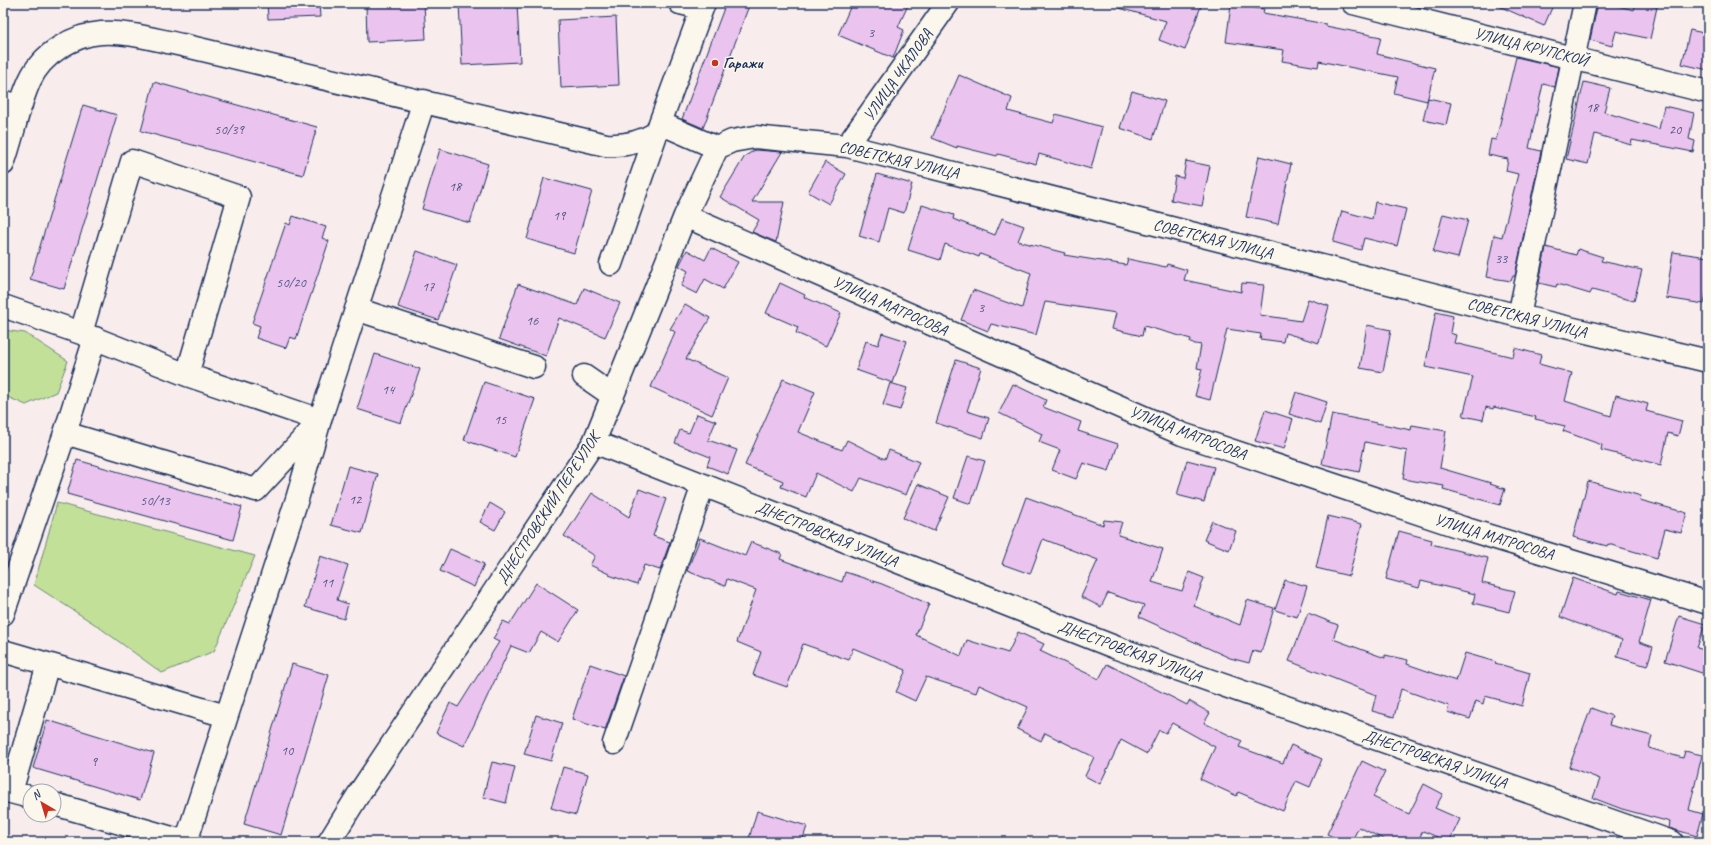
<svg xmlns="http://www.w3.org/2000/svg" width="1711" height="845" viewBox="0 0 1711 845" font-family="Caveat,sans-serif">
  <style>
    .green { fill: #c2e098; stroke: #6e887b }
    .building { fill: #eac4ee; stroke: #1b2f5e }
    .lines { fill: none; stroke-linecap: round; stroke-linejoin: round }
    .minor-casing { stroke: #1b2f5e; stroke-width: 25 }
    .minor { stroke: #fbf7ec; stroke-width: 22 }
    .poi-dot { fill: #c8321e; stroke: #fbf7ec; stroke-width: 1.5 }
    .labels { text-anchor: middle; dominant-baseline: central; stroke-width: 3; stroke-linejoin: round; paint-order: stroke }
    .number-label { font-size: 14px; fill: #4f5482 }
    .street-label { font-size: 16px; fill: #1b2f5e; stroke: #fbf7ec }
    .poi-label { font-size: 16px; font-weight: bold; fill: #1b2f5e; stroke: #fbf7ec; text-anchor: start }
  </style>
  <rect width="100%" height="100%" fill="#f8edec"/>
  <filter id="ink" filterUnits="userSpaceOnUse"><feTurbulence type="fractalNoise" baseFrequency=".025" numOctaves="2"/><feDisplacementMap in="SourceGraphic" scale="8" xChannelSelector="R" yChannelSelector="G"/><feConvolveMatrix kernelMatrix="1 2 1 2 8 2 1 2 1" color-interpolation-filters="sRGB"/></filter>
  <g filter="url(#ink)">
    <!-- green -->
    <path class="green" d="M3,330l22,3 43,28 -12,31 -30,13 -23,-10z
      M57,503l198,53 -41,95 -52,22 -66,-48 -62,-40z"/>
    <!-- building -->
    <path class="building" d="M267,3h52l1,14 -52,2z
      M366,3h58l2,36 -59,3z
      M459,3h58l3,59 -58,3z
      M726,3h24l-47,125 -21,-9z
      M852,3h57l-11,24 6,3 -11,28 -55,-23z
      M1120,3h82l-17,47 -26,-10 7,-19 -47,-13z
      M1492,3h62l-10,23z
      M1598,3h8l28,7 2,-7 21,4 -7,32 -34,-8 -4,15 -22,-6z
      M1231,5l33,4 -1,4 63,11v2l55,11 -4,17 58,14 -8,33 -33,-8 4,-16 -79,-16 -1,6 -36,-6 2,-11 -58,-8z
      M616,17l3,68 -58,3 -3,-68z
      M1690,30l18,4v36l-26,-6z
      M1516,57l43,10 -4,20 -12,-3 -14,64 12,3 -26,125h-2l-2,5 -25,-4 8,-42 8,2 16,-63 -12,-3 2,-12 -20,-4 3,-16 5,1z
      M959,75l53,23 -4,13 45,12 3,-9 46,13 -11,42 -52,-15 -3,10 -38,-10 -1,2 -40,-10v2l-25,-10z
      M154,82l163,45 -14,48 -162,-44z
      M1584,82l26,6 -6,24 55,17 5,-23 30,7 -5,26 6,2 -2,11 -61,-12 -1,5 -36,-11 -7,30 -22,-5z
      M1132,91l33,10 -12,38 -33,-11z
      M1428,98l23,5 -5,22 -23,-5z
      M83,105l34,10 -53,174 -34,-10z
      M440,149l48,15 -18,59 -48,-14z
      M755,150l27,2 -30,50h32l-8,40 -24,-10 7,-12 -39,-23 25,-41z
      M1259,156l32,8 -13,60 -32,-7z
      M1186,161l24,5 -8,40 -31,-6 4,-24 8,2z
      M825,162l21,12 -17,30 -21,-12z
      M877,174l35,10 -8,29 -16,-5 -9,34 -20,-6z
      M544,178l48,13 -18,62 -47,-14z
      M1375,202l31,7 -9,37 -33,-8 -3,12 -28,-8 9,-31 30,8z
      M922,205l32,10 -1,4 42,16 7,-17 22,8 -6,15 47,12 -1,2 62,10 2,-6 38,8 1,-3 20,6 -3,10 57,12 1,-9 22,2 -4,30 41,6 7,-22 21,7 -10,37 -34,-10 -2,9 -23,-3 1,-5 -34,-5 -17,71 -15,-4 7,-27 -5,-1 4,-23 -11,-2 1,-4 -47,-13 -2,10 -30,-7 4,-16 -71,-11 -9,33 -45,-11 -3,7 -27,-11 12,-30 49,18 9,-35 -51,-19 -1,3 -34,-13 -5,16 -32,-10z
      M1443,214l25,6 -10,38 -25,-6z
      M293,216l33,11 -4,11 7,3 -33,98 -6,-2 -4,11 -30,-10 4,-12 -8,-3 34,-100 4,2z
      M1546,247l30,8 2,-6 25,8 -2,4 41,9 -8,31 -42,-11 -2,4 -33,-10 -1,3 -17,-4z
      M711,248l27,14 -15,27 -18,-10 -8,15 -16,-8 7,-15 -9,-5 8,-16 18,10z
      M417,251l40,14 -19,55 -40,-13z
      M1673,252l35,5v27l-4,20 -38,-6z
      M780,283l25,12 -1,2 37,16 -15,33 -30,-13 2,-6 -32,-14z
      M518,284l59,21 7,-17 36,15 -15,34 -46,-19 -13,38 -47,-17z
      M685,304l25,14 -24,41 42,19 -16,37 -61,-28 24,-55 -5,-3z
      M1436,312l17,4 -3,17 6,2 -2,8 59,14 2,-9 26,7 -2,9 33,9 -7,28 46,15 5,-21 32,9 -2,7 36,10 -4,15 -10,-3 -7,32 -60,-15 1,-5 -39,-14 2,-5 -30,-7 1,-2 -42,-10 -1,2 -7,-2 -3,13 -20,-4 10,-39 -48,-10z
      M1367,325l24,5 -8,42 -23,-4z
      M882,333l25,8 -14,42 -37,-13 10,-29 12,4z
      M375,354l45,15 -19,54 -44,-14z
      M956,360l25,8 -14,43 22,7 -6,20 -47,-15z
      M783,379l32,13 -17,40 44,18 5,-10 38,19 4,-9 30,12 -13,33 -45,-17 -7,14 -38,-19 -10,24 -25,-10 2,-6 -38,-16z
      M484,382l51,17 -20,58 -51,-17z
      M890,383l17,5 -7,22 -17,-5z
      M1013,384l33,16 -3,7 38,15 -3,9 40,13 -9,27 -26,-8 -7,16 -24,-9 8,-20 -21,-8 3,-8 -43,-21z
      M1296,392l31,10 -7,22 -31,-10z
      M1265,410l28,9 -9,30 -29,-8z
      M697,414l19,7 -8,19 29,10 -9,24 -21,-8 3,-9 -35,-14 5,-13 9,3z
      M1332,414l79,16 1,-5 34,6 -6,37 51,15 -1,1 15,5 -5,16 -57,-16 1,-3 -41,-7 4,-28 -42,-9 -6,30 -37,-8z
      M968,456l17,5 -14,43 -17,-6z
      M77,460l165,47 -9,33 -166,-46z
      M1187,460l27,7 -10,35 -27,-7z
      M348,466l30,8 -16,59 -31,-8z
      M1588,481l53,15 -1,4 47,13 -6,20 -16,-4 -8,29 -49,-14 -1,2 -34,-9z
      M918,484l31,13 -15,34 -31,-13z
      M639,489l27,10 -13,37 17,6 -10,28 -16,-5 -7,20 -28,-10v-1l-19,-9 5,-9 -31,-20 28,-43 37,24z
      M1026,497l77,28 1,-5 18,2 -4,13 45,14 -11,33 30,9 7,-19 15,6 -10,28 46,19 7,-25 27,8 -13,45 -8,-2 -4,12 -19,-5 -91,-41 5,-12 -36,-12 -7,14 -20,-10 17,-37 -55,-21 -13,35 -28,-10z
      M490,503l15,9 -10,18 -15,-8z
      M1328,516l34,8 -13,52 -33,-8z
      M1212,521l24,10 -7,19 -25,-10z
      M1399,531l33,9 -1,4 57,14 -6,25 33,8 -6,21 -36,-9 2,-9 -54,-13 -2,7 -33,-9z
      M700,538l45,18 6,-14 31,12 -2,5 62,23 3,-10 37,12 47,20 -13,31 45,21 6,-16 41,13 10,-21 26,12 -4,7 59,28 8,-15 80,41 2,-4 21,12 -6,10 38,18 -3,6 44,16 8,-18 31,14 -12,28 -14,-6 -13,30 -45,-19 -1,4 -37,-17 15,-32 -43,-24 -6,10 -7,-3 -12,24 -26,-14 -21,44 -15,-8 9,-19 -49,-24 -4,8 -24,-12 11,-22 -49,-22 -3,8 -50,-16 -11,24 -19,-9 10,-22 -53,-22 -4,12 -46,-16 -16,43 -34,-12 8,-23 -24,-10 19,-52 -29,-11 -2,7 -38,-15z
      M450,549l34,15 -10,23 -34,-16z
      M320,556l28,9 -11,35 11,4 -4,15 -39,-12z
      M1573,578l45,16 1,-3 32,9 -12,42 14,5 -6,19 -30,-9 5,-17 -62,-23z
      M1285,580l22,6 -10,31 -22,-7z
      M536,583l42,27 -20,32 -17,-10 -12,21 -18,-7 -47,100 -28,-13 14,-30 8,4 41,-65 -6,-3 10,-18 7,3z
      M1308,613l30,12 -5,14 52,19v-3l23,5 -1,4 49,17 9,-28 31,9 -1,1 35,10 -8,33 -37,-10 -2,8 -7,-3 -6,18 -23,-7 2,-6 -48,-17 -7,28 -22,-6 4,-16 -87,-34z
      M1679,616l26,8 -8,24 11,3v24l-43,-14z
      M292,664l37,11 -48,160 -37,-11z
      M590,664l34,12 -19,54 -33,-11z
      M1591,708l21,8 -3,9 43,11 -3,12 34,10 2,-7 17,4 -13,55 14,4 -6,22 -28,-8 1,-6 -48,-13 -29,-11 7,-19 -31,-12z
      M536,715l26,8 -11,38 -27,-7z
      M47,720l107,33 -14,47 -107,-32z
      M1362,761l23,11 -12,25 36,17 15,-30 19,10 -8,14 25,11 -11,23 -26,-11 -6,11h-28l-30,-15 -8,15h-7l-17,-8z
      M492,762l23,5 -9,36 -23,-6z
      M563,767l25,7 -12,41 -25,-7z
      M757,811l50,15 -5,16h-54z"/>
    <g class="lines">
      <!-- minor casing -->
      <g class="minor-casing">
        <path id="minor" d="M680,3l22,5
          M1353,3l355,89
          M3,102l18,3
          M660,123l57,25
          M847,146l101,-143
          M717,148l15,-7 23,-4 92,9 672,170 189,45
          M3,164c10,-28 15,-58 27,-84 12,-26 43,-45 71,-47 26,-2 55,7 81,12l424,100c19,1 34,-2 50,-12
          M685,216l497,218 281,94 245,75
          M611,264l49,-141 44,-120
          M3,306l78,27 106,42 133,45 104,-319
          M356,309l178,58
          M1519,316l66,-313
          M81,333l51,-172 107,36 -52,178
          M95,338l-30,95 191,57 61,-66
          M584,376l29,20
          M594,442l523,206 555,194
          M3,614l62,-181
          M3,651l223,65
          M614,743l89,-258
          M3,790l27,7
          M11,792l37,-128
          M54,804l132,38 111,-343 23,-79
          M329,842l31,-50 234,-350 91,-226 32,-68"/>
      </g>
      <!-- minor -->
      <use href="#minor" class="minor"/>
    </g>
  </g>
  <!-- markers -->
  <circle class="poi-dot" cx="715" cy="63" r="4"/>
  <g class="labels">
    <!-- number labels -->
    <g class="number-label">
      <text x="871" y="32">3</text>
      <text x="1592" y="107">18</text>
      <text x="229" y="129">50/39</text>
      <text x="1675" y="129">20</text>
      <text x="455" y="186">18</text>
      <text x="559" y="215">19</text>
      <text x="1501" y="258">33</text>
      <text x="291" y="282">50/20</text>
      <text x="428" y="286">17</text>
      <text x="981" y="307">3</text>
      <text x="532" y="320">16</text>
      <text x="388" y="389">14</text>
      <text x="500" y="419">15</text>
      <text x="355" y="499">12</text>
      <text x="155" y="500">50/13</text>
      <text x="327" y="582">11</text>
      <text x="287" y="750">10</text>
      <text x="94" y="761">9</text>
    </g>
    <!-- street labels -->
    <g class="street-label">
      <text transform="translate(1531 47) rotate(14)">УЛИЦА КРУПСКОЙ</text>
      <text transform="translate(898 75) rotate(-55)">УЛИЦА ЧКАЛОВА</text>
      <text transform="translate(899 160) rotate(13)">СОВЕТСКАЯ УЛИЦА</text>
      <text transform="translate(1213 239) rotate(14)">СОВЕТСКАЯ УЛИЦА</text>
      <text transform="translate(890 306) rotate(24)">УЛИЦА МАТРОСОВА</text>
      <text transform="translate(1527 318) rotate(14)">СОВЕТСКАЯ УЛИЦА</text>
      <text transform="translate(1188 433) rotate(21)">УЛИЦА МАТРОСОВА</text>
      <text transform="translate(548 508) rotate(-57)">ДНЕСТРОВСКИЙ ПЕРЕУЛОК</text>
      <text transform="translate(827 534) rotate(22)">ДНЕСТРОВСКАЯ УЛИЦА</text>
      <text transform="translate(1494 537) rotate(17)">УЛИЦА МАТРОСОВА</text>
      <text transform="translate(1130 651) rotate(20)">ДНЕСТРОВСКАЯ УЛИЦА</text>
      <text transform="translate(1435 759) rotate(19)">ДНЕСТРОВСКАЯ УЛИЦА</text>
    </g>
    <!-- poi labels -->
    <g class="poi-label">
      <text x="723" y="63">Гаражи</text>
    </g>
  </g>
  <!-- margin -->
  <rect width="1711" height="845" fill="none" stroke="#fbf7ec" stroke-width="16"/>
  <rect x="8" y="8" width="1695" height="829" fill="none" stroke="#1b2f5e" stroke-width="1.5" filter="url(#ink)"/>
  <!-- north arrow -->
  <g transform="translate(42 803) rotate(322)"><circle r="19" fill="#fbf7ec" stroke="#a1a7b3"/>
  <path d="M0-3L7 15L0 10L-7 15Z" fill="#c8321e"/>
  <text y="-6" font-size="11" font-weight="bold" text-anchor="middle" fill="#1b2f5e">N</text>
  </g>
</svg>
